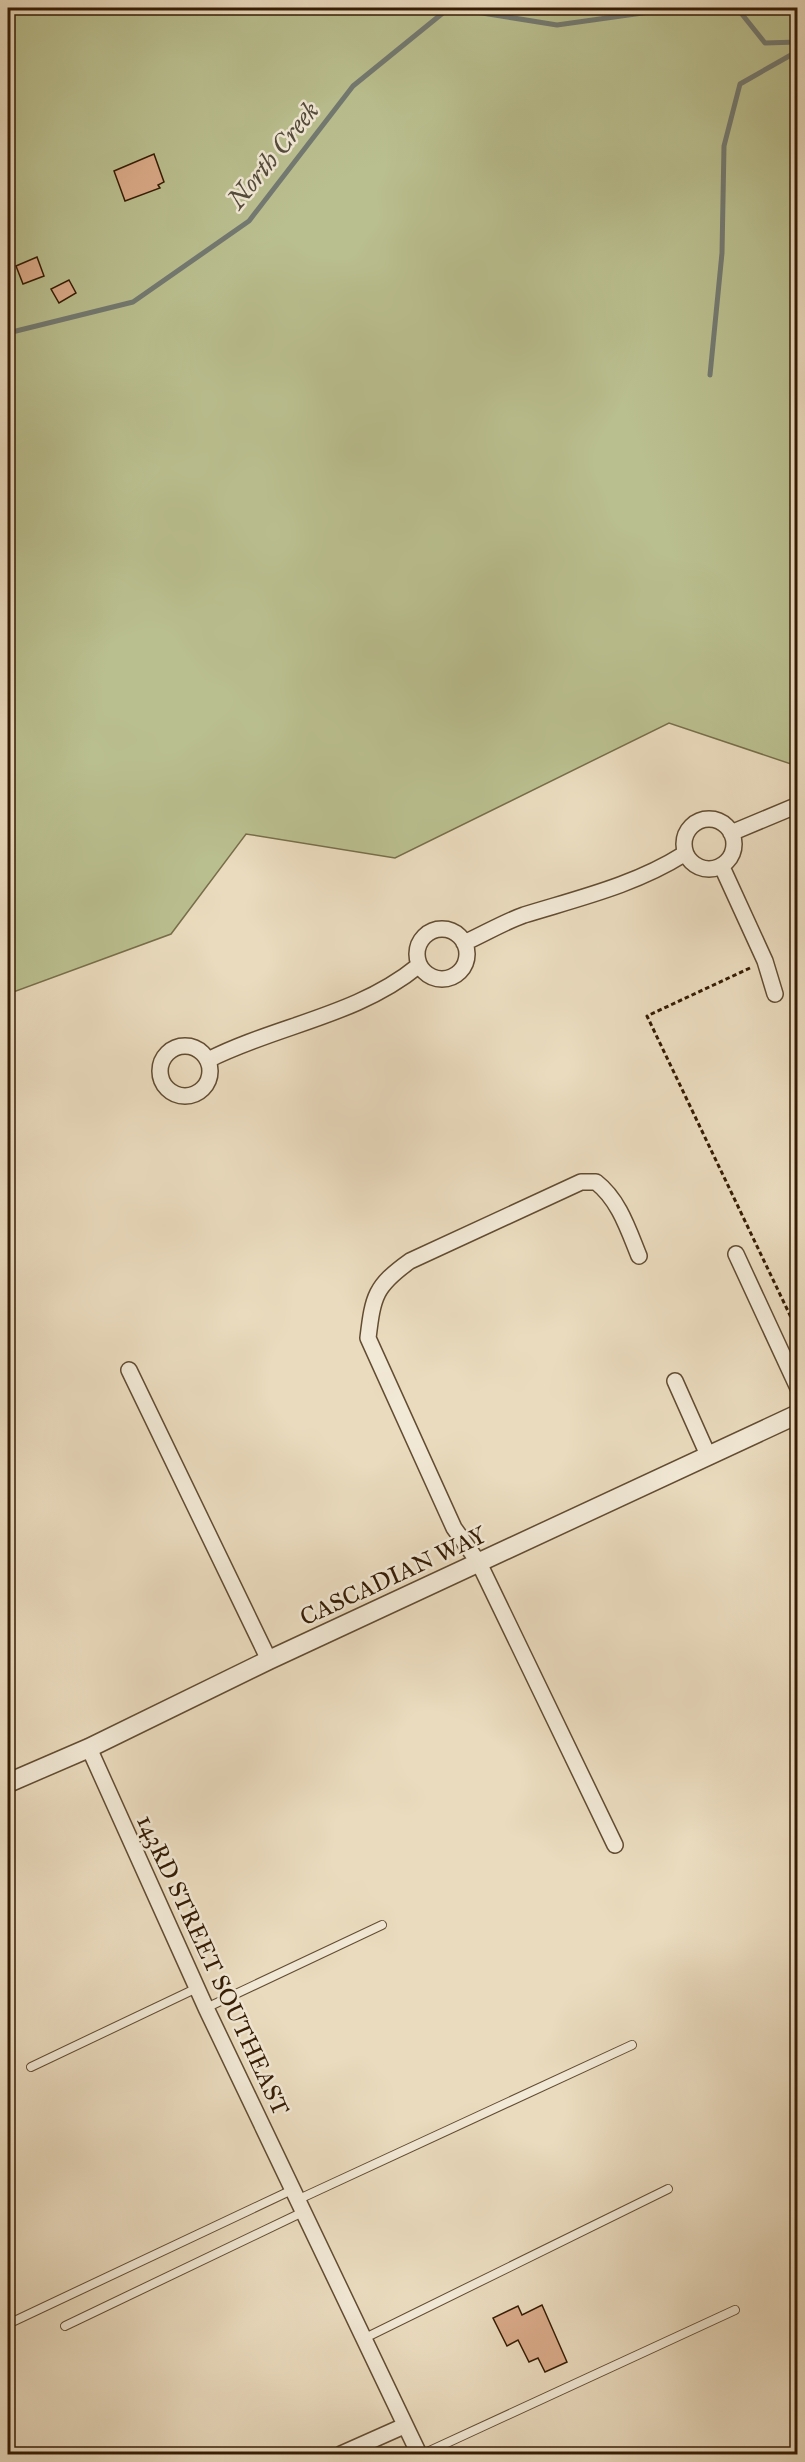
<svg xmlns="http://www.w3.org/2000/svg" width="805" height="2462" viewBox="0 0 805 2462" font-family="'IM FELL Great Primer',serif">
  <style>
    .green { fill: #babf8f; stroke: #786e4a; stroke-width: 1.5 }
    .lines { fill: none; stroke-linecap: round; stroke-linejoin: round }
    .stream { stroke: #737a72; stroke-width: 5 }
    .building { fill: #daaa89; stroke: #351c04; stroke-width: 1.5 }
    .service-casing { stroke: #624c32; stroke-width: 10 }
    .minor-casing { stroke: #624c32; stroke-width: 18 }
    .tertiary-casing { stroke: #624c32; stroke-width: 21 }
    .path { stroke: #351c04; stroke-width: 3; stroke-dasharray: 4.5 3; stroke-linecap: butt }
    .service { stroke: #f1e8d5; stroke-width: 8 }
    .minor { stroke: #f1e8d5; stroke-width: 15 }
    .tertiary { stroke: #f1e8d5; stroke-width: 18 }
    .labels { text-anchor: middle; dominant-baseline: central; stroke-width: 5; stroke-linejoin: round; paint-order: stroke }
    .street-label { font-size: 24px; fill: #351c04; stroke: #f1e8d5 }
    .water-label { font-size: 26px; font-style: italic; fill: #544b3b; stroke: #f1e8d5 }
  </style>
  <rect width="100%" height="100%" fill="#eadbbe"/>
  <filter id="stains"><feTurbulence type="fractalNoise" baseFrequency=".00333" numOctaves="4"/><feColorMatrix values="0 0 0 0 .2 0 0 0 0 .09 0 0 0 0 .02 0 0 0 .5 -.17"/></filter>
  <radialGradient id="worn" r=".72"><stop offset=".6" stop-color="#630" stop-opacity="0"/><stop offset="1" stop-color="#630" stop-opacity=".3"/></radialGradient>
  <!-- green -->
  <path class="green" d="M8,8h789v758l-128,-43 -274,135 -149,-24 -75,100 -163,60z"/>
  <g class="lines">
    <!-- stream -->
    <path class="stream" d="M451,8l106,17 121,-17
      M737,8l28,35 33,-1
      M8,333l125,-31 116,-81 104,-135 96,-78
      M710,375l12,-122 2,-107 16,-62 58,-33"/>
  </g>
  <!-- building -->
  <path class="building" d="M154,154l10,28 -6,3 2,3 -35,13 -11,-30z
    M37,257l7,19 -21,8 -7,-18z
    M69,280l7,13 -17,10 -8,-14z
    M542,2305l25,57 -22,10 -7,-14 -9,4 -11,-22 -11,6 -14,-28 25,-12 4,9z"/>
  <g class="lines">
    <!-- service casing -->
    <g class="service-casing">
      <path id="service" d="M206,2008l176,-83
        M31,2067l166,-79
        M297,2200l335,-155
        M8,2324l284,-134
        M65,2326l238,-114
        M363,2339l305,-150
        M423,2454l312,-144"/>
    </g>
    <!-- minor casing -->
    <g class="minor-casing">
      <path id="minor" d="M684 844a25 25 0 1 1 50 0a25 25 0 1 1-50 0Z
        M731,833l67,-28
        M722,867l43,94 10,33
        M417 954a25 25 0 1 1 50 0a25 25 0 1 1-50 0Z
        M464,943c20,-9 40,-21 60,-28 55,-17 111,-30 160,-61
        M160 1071a25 25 0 1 1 50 0a25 25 0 1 1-50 0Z
        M208,1060c69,-35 149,-44 210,-94
        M736,1254l62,134
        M129,1370l140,290
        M675,1381l33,74
        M89,1748l117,260 213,446
        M615,1845l-136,-282 -25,-35 -86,-190c5,-42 7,-52 42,-77l171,-79h15c23,18 32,47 43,74
        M341,2454l63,-28"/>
    </g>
    <!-- tertiary casing -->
    <g class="tertiary-casing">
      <path id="tertiary" d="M8,1783l81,-35 180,-88 529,-246"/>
    </g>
    <!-- path -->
    <path class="path" d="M750,968l-103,48 151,316"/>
    <!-- service -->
    <use href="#service" class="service"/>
    <!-- minor -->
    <use href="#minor" class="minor"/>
    <!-- tertiary -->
    <use href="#tertiary" class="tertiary"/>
  </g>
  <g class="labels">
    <!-- street labels -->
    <g class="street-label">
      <text transform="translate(393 1576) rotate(-25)">CASCADIAN WAY</text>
      <text transform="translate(213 1965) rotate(65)">143RD STREET SOUTHEAST</text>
    </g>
    <!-- water labels -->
    <g class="water-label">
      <text transform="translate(273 155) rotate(-51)">North Creek</text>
    </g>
  </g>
  <!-- margin -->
  <rect width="805" height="2462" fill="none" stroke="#eadbbe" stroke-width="30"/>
  <rect x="9" y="9" width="787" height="2444" fill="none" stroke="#351c04" stroke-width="3"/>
  <rect x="15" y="15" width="775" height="2432" fill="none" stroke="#351c04" stroke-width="1.5"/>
  <rect width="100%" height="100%" filter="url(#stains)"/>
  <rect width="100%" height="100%" fill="url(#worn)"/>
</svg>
